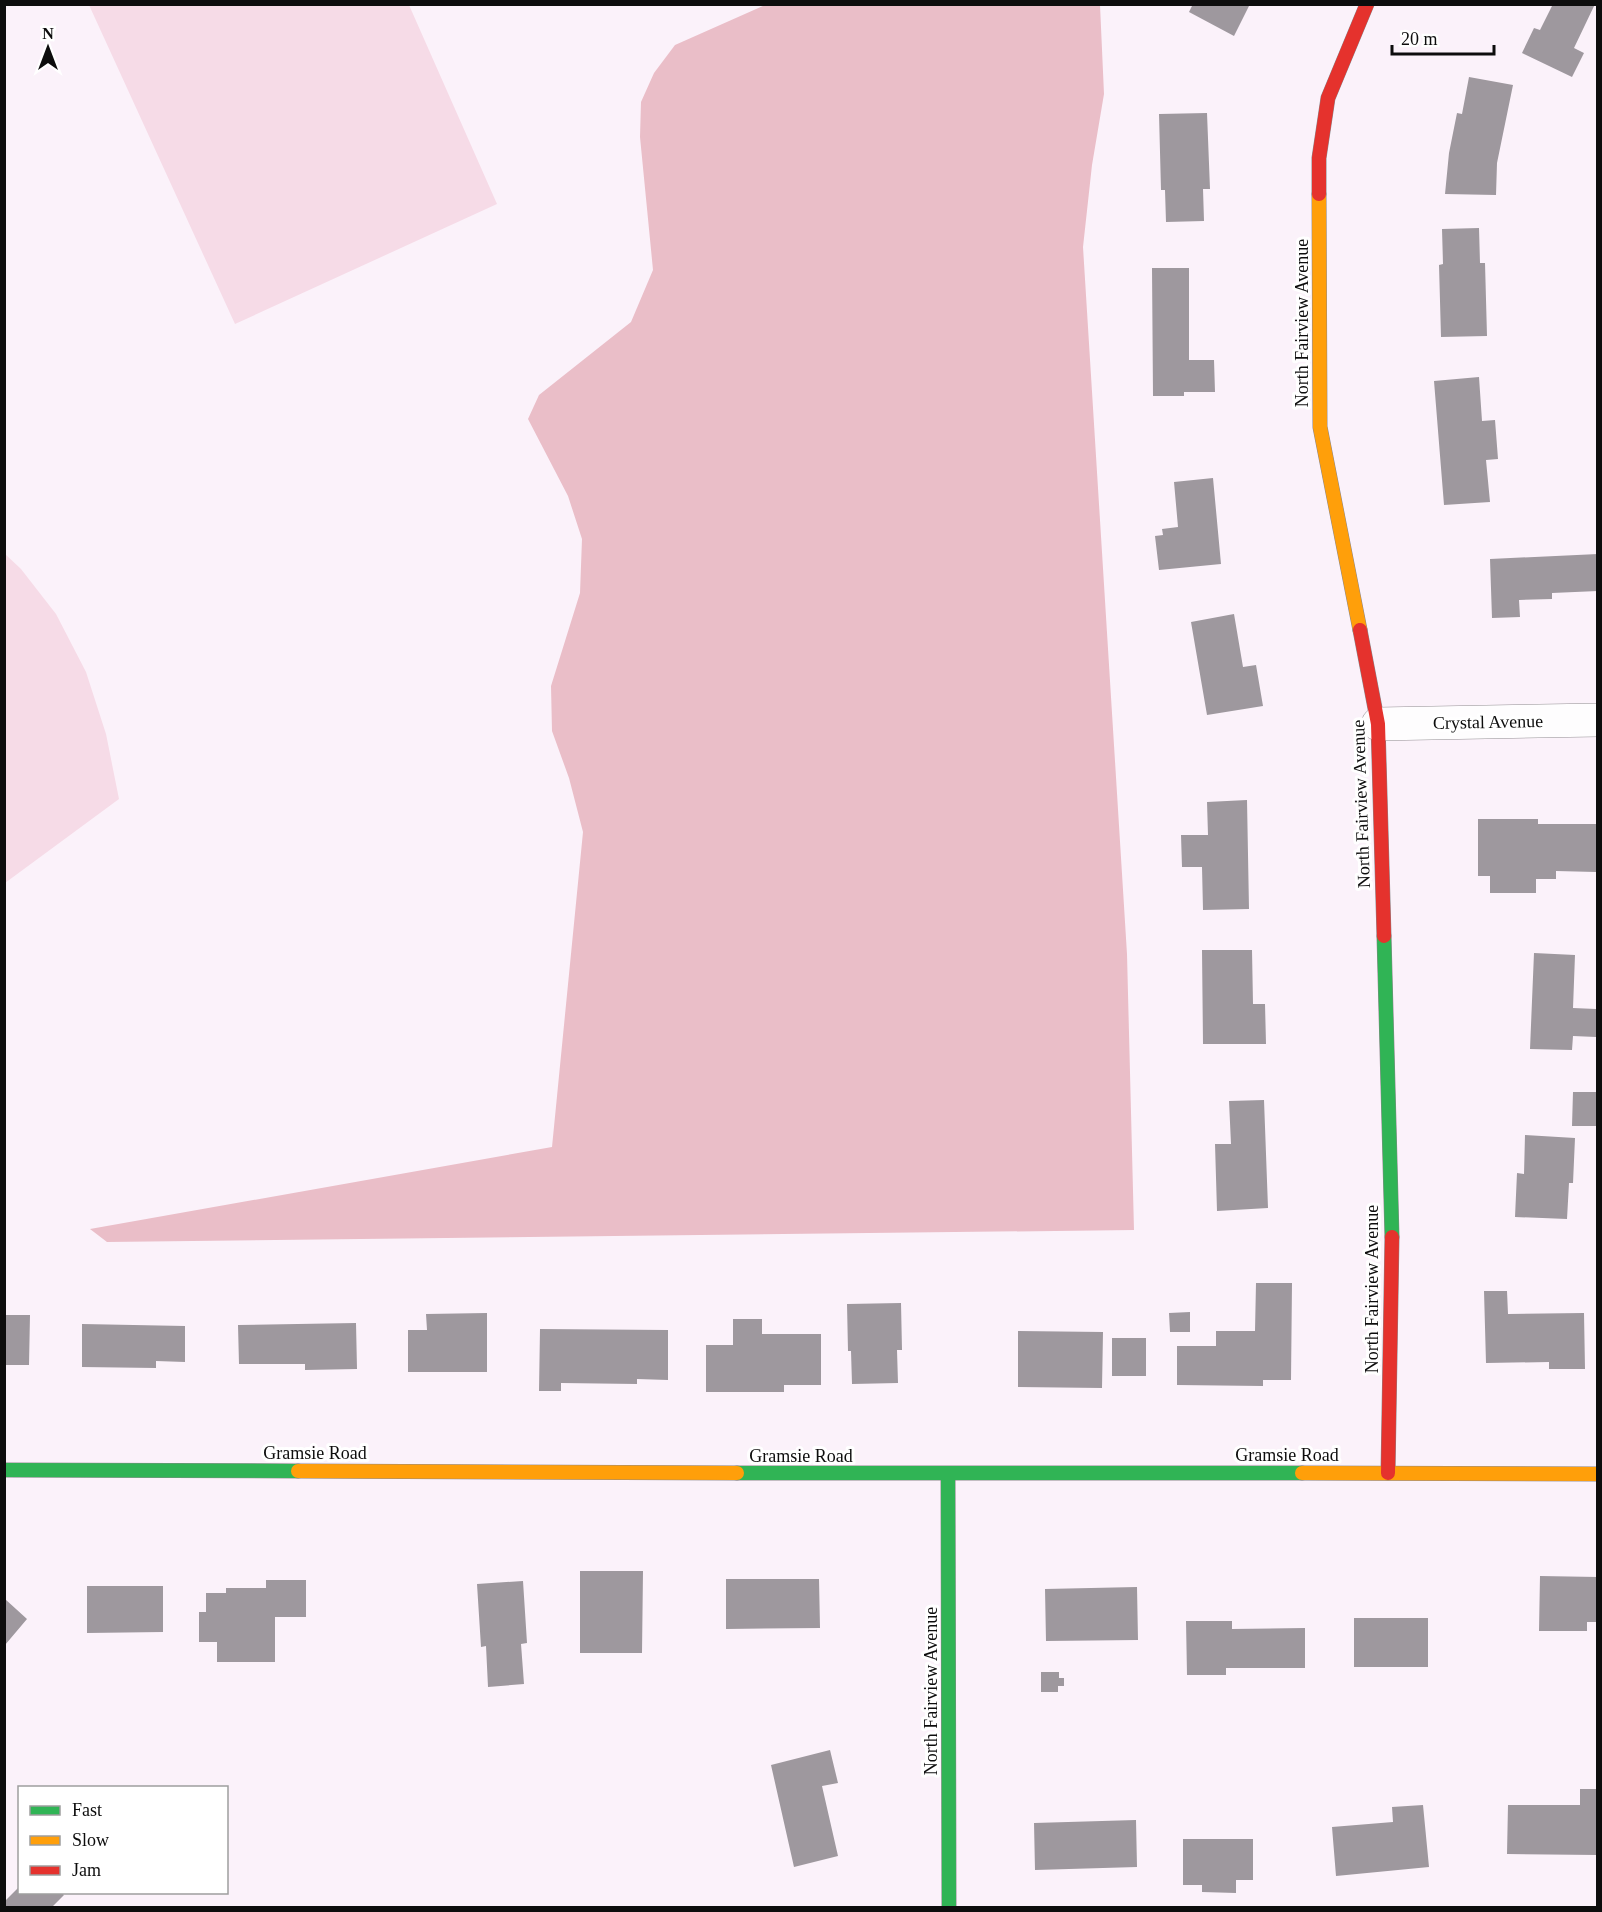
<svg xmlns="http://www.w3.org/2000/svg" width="1602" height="1912" viewBox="0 0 1602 1912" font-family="Georgia,serif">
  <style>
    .forest { fill: #eabec8 }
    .pitch { fill: #f6dbe7 }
    .building { fill: #9e989e }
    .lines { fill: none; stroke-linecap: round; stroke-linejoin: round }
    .street-casing { stroke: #949094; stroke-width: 34 }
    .fast-casing { stroke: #8b878a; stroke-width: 15 }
    .slow-casing { stroke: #8b878a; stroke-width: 15 }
    .jam-casing { stroke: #8b878a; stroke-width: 15 }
    .street { stroke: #fefdfe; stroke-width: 33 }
    .fast { stroke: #30b455; stroke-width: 14 }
    .slow { stroke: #ff9f0a; stroke-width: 14 }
    .jam { stroke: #e5322d; stroke-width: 14 }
    .labels { text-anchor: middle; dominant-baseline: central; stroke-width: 6; stroke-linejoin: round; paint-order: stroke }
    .street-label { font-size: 18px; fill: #0d0d0d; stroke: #fff }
  </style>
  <rect width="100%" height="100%" fill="#fbf2fa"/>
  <!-- forest -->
  <path class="forest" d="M765,5h335l4,89 -12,71 -9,82 44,707 7,276 -1027,12 -17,-13 462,-82 31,-315 -14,-54 -17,-47 -1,-45 29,-93 2,-54 -14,-43 -40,-77 11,-24 92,-73 22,-52 -13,-133 1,-35 13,-29 21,-28z"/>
  <!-- pitch -->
  <path class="pitch" d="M89,5h320l88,199 -262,120z
    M4,553l17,16 35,45 30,58 20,62 13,65 -114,84z"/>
  <!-- building -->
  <path class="building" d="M1193,4h57l-16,32 -45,-24z
    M1553,4h42l-21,44 10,5 -12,24 -50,-24 12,-25 6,2z
    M1469,77l44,8 -16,78 -1,32 -51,-1 4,-41 8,-40 5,1z
    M1207,113l3,76h-7l1,32 -38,1 -1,-32h-4l-2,-76z
    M1479,228l1,35h5l2,73 -46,1 -2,-72 4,-1 -1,-35z
    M1152,268h37v92h25l1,32h-31v4h-31z
    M1479,377l3,44 13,-1 3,39 -12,1 4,42 -46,3 -10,-124z
    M1213,478l8,86 -62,6 -4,-34 8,-1 -1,-6 16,-2 -4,-45z
    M1598,554v37l-46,2v6l-33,1 1,17 -28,1 -2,-59z
    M1234,614l9,53 13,-2 7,41 -56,9 -16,-93z
    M1247,800l2,109 -46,1 -1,-43h-20l-1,-32h27l-1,-33z
    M1478,819h60v5h58v48l-40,-1v8h-20v14h-46v-17h-12z
    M1202,950h50l1,54h12l1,40h-63z
    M1534,953l41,2 -2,53 23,1v28l-23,-1 -1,14 -42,-1z
    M1573,1092h25v34h-26z
    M1264,1100l4,108 -51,3 -2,-67h16l-2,-43z
    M1525,1135l50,3 -2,45h-4l-2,36 -52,-2 2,-44 7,1z
    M1256,1283h36l-1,97h-28v6l-86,-1v-39h39v-15h39z
    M1484,1291h23l1,23 76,-1 1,56h-36v-7l-63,1z
    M901,1303l1,47h-5l1,33 -46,1 -1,-33h-3l-1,-47z
    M1190,1312v20h-20l-1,-19z
    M487,1313v59h-79v-42h19l-1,-16z
    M4,1315h26l-1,50h-25z
    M733,1319h29v15h59v51h-37v7h-78v-47h27z
    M356,1323l1,46 -52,1v-6h-66l-1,-39z
    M82,1324l103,2v36l-29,-1v7l-74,-1z
    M540,1329l128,1v50l-31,-1v5l-76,-1v8h-22z
    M1018,1331l85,1 -1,56 -84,-1z
    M1112,1338h34v38h-34z
    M580,1571h63l-1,82h-62z
    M1540,1576l58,1v45h-11v9h-48z
    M726,1579h93l1,49 -94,1z
    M266,1580h40v37h-31v45h-58v-20h-18v-30h7v-19h20v-5h40z
    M523,1581l4,62 -6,1 3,40 -36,3 -2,-41 -5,1 -4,-63z
    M87,1586h76v46l-76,1z
    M1137,1587l1,53 -92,1 -1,-52z
    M5,1599l22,20 -22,26z
    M1354,1618h74v49h-74z
    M1186,1621h46v8l73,-1v40h-79v7h-39z
    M1041,1672h18v6h5v8h-6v6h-17z
    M830,1750l8,33 -16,3 16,70 -44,11 -23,-102z
    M1580,1789h18v66l-91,-1 1,-49h72z
    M1423,1805l6,62 -93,9 -4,-49 61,-5 -1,-15z
    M1136,1820l1,47 -102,3 -1,-47z
    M1183,1839h70v41h-17v13l-34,-1v-7h-19z
    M20,1886v7h42l2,2 -13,13h-47v-6z"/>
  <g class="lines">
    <!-- street casing -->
    <g class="street-casing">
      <path id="street" d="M1378,724l220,-4"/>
    </g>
    <!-- fast casing -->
    <g class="fast-casing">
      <path id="fast" d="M1384,936l8,301
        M4,1470l294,1
        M737,1473h565
        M948,1474l1,434"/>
    </g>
    <!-- slow casing -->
    <g class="slow-casing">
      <path id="slow" d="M1319,194l1,233 40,203
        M298,1471l439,2
        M1302,1473l296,1"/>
    </g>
    <!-- jam casing -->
    <g class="jam-casing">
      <path id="jam" d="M1319,194v-36l9,-60 39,-94
        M1360,630l18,94 6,212
        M1388,1473l4,-236"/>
    </g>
    <!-- street -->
    <use href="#street" class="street"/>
    <!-- fast -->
    <use href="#fast" class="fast"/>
    <!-- slow -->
    <use href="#slow" class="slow"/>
    <!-- jam -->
    <use href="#jam" class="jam"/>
  </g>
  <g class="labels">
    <!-- street labels -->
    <g class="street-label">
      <text transform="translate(1302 323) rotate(-90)">North Fairview Avenue</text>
      <text transform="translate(1488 722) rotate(-1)">Crystal Avenue</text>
      <text transform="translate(1361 804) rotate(-92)">North Fairview Avenue</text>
      <text transform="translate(1372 1289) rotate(-90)">North Fairview Avenue</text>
      <text x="315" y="1453">Gramsie Road</text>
      <text x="1287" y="1455">Gramsie Road</text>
      <text x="801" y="1456">Gramsie Road</text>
      <text transform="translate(931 1691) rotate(-90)">North Fairview Avenue</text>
    </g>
  </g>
  <!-- border -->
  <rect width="1602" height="1912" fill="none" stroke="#0d0d0d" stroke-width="12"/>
  <!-- legend -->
  <rect x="18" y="1786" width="210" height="108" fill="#ffffff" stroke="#9e9e9e" stroke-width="1.5"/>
  <rect x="30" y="1806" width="30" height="9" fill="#30b455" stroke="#9e9e9e" stroke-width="1.5"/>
  <text x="72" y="1816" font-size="18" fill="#0d0d0d">Fast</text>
  <rect x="30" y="1836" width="30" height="9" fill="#ff9f0a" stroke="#9e9e9e" stroke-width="1.5"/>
  <text x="72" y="1846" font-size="18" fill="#0d0d0d">Slow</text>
  <rect x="30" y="1866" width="30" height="9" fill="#e5322d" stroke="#9e9e9e" stroke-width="1.5"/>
  <text x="72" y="1876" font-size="18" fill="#0d0d0d">Jam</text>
  <!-- north arrow -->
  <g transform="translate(48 48)" stroke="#ffffff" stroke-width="4.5" paint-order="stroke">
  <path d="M0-4.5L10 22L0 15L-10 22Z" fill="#0d0d0d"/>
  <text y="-9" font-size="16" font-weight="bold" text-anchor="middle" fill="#0d0d0d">N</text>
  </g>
  <!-- scale -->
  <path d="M1392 45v9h102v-9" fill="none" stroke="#0d0d0d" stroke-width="3"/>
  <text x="1401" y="45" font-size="18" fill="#0d0d0d" stroke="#ffffff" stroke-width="4.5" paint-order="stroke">20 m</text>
</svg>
